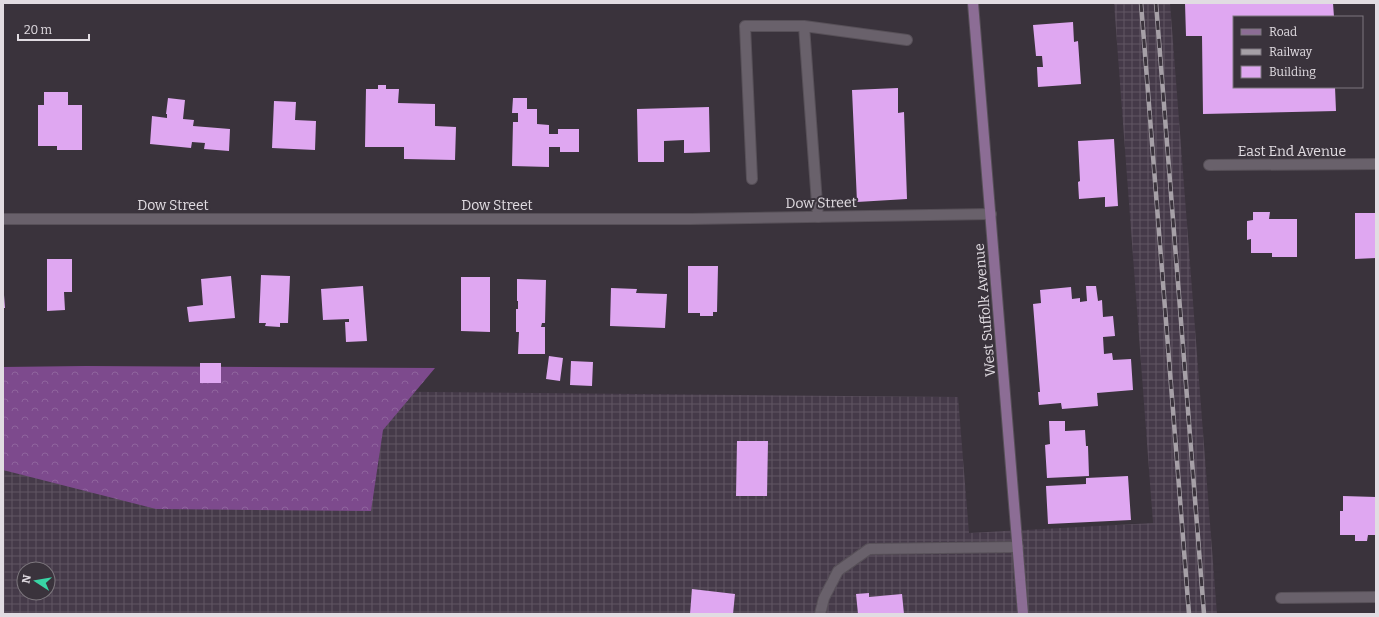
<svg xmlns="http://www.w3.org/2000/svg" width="1379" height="617" viewBox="0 0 1379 617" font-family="Bitter,serif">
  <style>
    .industrial { fill: url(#industrial-grid); fill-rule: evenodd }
    .forest { fill: url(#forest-crowns) }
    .building { fill: #dfa7f1 }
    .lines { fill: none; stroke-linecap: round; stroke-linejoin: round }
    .service-casing { stroke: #575058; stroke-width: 12 }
    .minor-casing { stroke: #575058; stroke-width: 12 }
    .secondary-casing { stroke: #575058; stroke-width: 12 }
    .service { stroke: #69616b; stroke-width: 10 }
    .minor { stroke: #69616b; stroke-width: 10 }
    .secondary { stroke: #8c6d95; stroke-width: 10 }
    .rail-casing { stroke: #a6a0a7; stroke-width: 4.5 }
    .rail { stroke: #3a333c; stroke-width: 3; stroke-dasharray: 9; stroke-linecap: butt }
    .labels { text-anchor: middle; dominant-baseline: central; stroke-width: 4; stroke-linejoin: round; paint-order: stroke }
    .street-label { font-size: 14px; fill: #e1dce2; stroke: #3a333c }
  </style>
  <defs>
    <pattern id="industrial-grid" width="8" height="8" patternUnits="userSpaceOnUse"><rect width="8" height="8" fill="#453a49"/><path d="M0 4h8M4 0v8" fill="none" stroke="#605663"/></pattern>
    <pattern id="forest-crowns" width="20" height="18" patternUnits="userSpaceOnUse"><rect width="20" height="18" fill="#7d4a8d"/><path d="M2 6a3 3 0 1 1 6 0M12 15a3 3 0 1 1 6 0" fill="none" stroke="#8f649d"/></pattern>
  </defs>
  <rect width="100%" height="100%" fill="#3a333c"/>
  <!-- industrial -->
  <path class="industrial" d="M1114,3h56l47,611h-1214v-226l955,9 11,136 184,-10zM24,569h24v24h-24z"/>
  <!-- forest -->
  <path class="forest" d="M86,366l349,2 -52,62 -12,81 -215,-2 -153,-39v-103z"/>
  <!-- building -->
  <path class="building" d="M1185,3h148l1,14h-100v70h101l1,24 -133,3 -1,-78h-16z
    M1073,22l1,20 4,-1 3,43 -43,3 -1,-20h6l-1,-11h-6l-3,-31z
    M378,85h8v4h13l-1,14 37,1v22l21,1 -1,33 -51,-1v-12h-39l1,-58h12z
    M898,88v25l6,-1 3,87 -50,3 -5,-112z
    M44,92h24v13h14v45h-25v-4h-19v-41h6z
    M168,98l17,2 -2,19 11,1 -1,6 37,3 -1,22 -25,-2 1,-6 -13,-1 -1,6 -41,-4 2,-28 15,2v-4h-1z
    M513,98h14v11h10v15l12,1v9h9v-5h21v23h-19v-5h-11v20l-37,-1 1,-44h5v-9h-6z
    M274,101l22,1 -1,18 21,1 -1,29 -43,-2z
    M709,107l1,45 -26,1v-13l-20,1v21h-26l-1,-53z
    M1114,139l4,67 -13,1v-10l-26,2 -1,-17 2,-1 -2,-40z
    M1253,212h17l-1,7h28v38h-25v-4h-21v-14l-4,1v-19l6,-1z
    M1355,213h21v45l-21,1z
    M47,259h25v33h-8l1,18 -18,1z
    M688,266h30l-1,46h-4v4h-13v-3h-12z
    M261,275l29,1 -2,47h-8v4l-15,-1 1,-3h-7z
    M231,276l4,42 -46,4 -2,-15 16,-2 -2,-26z
    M461,277h29v55l-29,-1z
    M517,279l29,1 -1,43h-3l-1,4h4v27h-27l1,-22h-3v-23h2v-8h-1z
    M363,286l4,55 -21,1 -1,-20h4v-3l-26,1 -2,-31z
    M1086,286h10l2,15 4,-1 1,17 10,-1 2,20 -12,1 1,17 8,-1 1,7 18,-1 2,31 -36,3 1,13 -36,3 -1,-6 -22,2 -1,-13h2l-7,-88 8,-1 -1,-13 31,-3 1,12 8,-1v4l7,-1z
    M611,288l26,1 -1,4 31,1 -2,34 -55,-2z
    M3,295h1l1,13h-2z
    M549,356l14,2 -3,23 -14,-2z
    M571,361l22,1 -1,24 -22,-1z
    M200,363h21v20h-21z
    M1049,421h16v10l20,-1 1,16h2l1,30 -42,2 -2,-33 5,-1z
    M737,441h31l-1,55h-31z
    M1128,476l3,44 -83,4 -2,-38 40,-2v-6z
    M1343,496l33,1v38h-8l-1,6h-12v-6h-15v-24h3z
    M692,589l43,5 -2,20h-43z
    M869,593v4l33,-3 2,20h-46l-2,-20z"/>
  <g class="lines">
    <!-- service casing -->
    <g class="service-casing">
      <path id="service" d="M804,26l14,191
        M752,179l-7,-153h59l103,14
        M820,614l4,-16 14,-27 31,-22 149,-2"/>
    </g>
    <!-- minor casing -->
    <g class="minor-casing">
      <path id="minor" d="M1209,165l167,-1
        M3,219h688l300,-5
        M1281,598l95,-1"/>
    </g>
    <!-- secondary casing -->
    <g class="secondary-casing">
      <path id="secondary" d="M973,3l50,611"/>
    </g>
    <!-- service -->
    <use href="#service" class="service"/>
    <!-- minor -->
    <use href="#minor" class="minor"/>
    <!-- secondary -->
    <use href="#secondary" class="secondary"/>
    <!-- rail casing -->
    <g class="rail-casing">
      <path id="rail" d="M1141,3l48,611
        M1156,3l48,611"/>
    </g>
    <!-- rail -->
    <use href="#rail" class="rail"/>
  </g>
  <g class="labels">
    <!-- street labels -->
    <g class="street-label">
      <text x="1292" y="151">East End Avenue</text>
      <text transform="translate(821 203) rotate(-1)">Dow Street</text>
      <text x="173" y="205">Dow Street</text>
      <text x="497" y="205">Dow Street</text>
      <text transform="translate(985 310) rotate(-95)">West Suffolk Avenue</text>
    </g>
  </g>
  <!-- border -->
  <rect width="1379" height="617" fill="none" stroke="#e1dce2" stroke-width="8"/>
  <!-- legend -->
  <rect x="1233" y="16" width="130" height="72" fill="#3a333c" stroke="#7d777e"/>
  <rect x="1241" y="29" width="20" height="6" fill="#8c6d95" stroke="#7d777e"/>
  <text x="1269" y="36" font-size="12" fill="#e1dce2">Road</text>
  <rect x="1241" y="49" width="20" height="6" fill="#a6a0a7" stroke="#7d777e"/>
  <text x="1269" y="56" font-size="12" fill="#e1dce2">Railway</text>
  <rect x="1241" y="66" width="20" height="12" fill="#dfa7f1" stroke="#7d777e"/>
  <text x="1269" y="76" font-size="12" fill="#e1dce2">Building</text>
  <!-- north arrow -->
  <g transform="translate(36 581) rotate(282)"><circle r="19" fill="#3a333c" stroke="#7d777e"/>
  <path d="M0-3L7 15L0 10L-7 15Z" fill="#39d4a5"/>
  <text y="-6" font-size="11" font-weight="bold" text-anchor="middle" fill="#e1dce2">N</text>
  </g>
  <!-- scale -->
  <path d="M18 34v6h71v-6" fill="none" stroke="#e1dce2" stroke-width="2"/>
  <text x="24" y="34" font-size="12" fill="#e1dce2" stroke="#3a333c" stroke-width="3" paint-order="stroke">20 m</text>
</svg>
